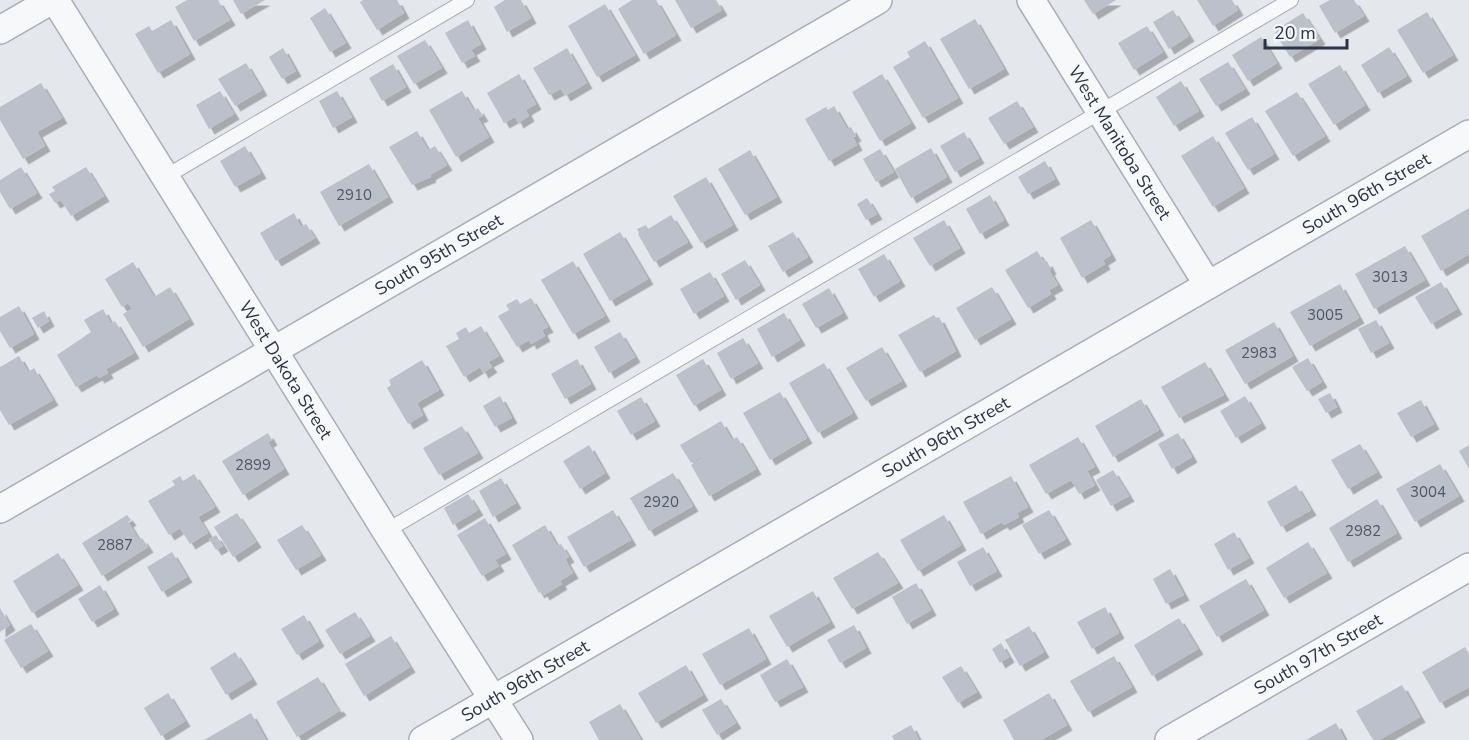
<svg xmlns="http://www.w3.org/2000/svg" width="1469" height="740" viewBox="0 0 1469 740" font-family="'Nunito Sans',sans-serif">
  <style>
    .building { fill: #bbc0ca; filter: url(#shadow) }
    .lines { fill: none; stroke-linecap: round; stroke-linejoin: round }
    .lane-casing { stroke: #a9aeb7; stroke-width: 16 }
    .street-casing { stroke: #a9aeb7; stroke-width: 30 }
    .lane { stroke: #f7f8fa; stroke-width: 14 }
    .street { stroke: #f7f8fa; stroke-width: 27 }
    .labels { text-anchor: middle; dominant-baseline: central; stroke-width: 4.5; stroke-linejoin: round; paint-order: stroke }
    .number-label { font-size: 15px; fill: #4f5766 }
    .street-label { font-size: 18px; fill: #2b3445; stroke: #f4f6f9 }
  </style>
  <defs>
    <filter id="shadow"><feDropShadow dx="5.5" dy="5.5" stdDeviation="0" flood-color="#0004"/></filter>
  </defs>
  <rect width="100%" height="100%" fill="#e4e7ec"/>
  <!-- building -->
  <path class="building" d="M187,0h31l12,20 -36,21 -19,-34z
    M233,0h32l-24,14z
    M363,0h34l7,13 -27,17 -17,-28z
    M505,0h16l10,18 -24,14 -13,-25z
    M632,0h24l20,35 -32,19 -26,-45z
    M675,0h41l6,10 -31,18z
    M1084,0h32l-23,14z
    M1197,0h35l6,10 -25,16z
    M1330,0h24l10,16 -29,17 -16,-27z
    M605,4l30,51 -38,22 -29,-51z
    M325,8l21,35 -16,9 -20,-34z
    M1173,10l16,26 -20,13 -16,-27z
    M1427,12l26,43 -30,18 -26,-43z
    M1303,13l17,26 -30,18 -16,-26z
    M975,19l29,50 -35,20 -29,-50z
    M171,20l19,34 -32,19 -23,-39 14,-8 3,5z
    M468,20l13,24 -10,6 4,6 -13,7 -17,-30z
    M1147,26l16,26 -29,18 -16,-27z
    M1261,37l16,26 -29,18 -16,-26z
    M425,40l17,28 -28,16 -17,-28z
    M925,41l33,57 -35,20 -30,-51 17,-10 -3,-5z
    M1389,47l18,29 -29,17 -17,-28z
    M283,48l13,23 -14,8 -13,-22z
    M567,48l20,35 -22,13 -4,-7 -12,6 -16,-27z
    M1228,62l17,27 -29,17 -17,-27z
    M246,63l16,27 -27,16 -17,-27z
    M393,64l13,23 -24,14 -13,-23z
    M1340,65l25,40 -31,20 -26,-41z
    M519,74l17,30 -10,6 3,6 -11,7 -3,-6 -11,6 -17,-30z
    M882,74l29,49 -31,18 -28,-49z
    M1181,81l18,30 -25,15 -18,-29z
    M41,83l21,35 -25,14 8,14 -22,13 -23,-39v-13z
    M220,91l14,23 -25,15 -13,-24z
    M337,91l15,26 -19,11 -14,-27z
    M462,91l12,20 4,-3 5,8 -5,2 11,19 -33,20 -27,-47z
    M1297,92l28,44 -32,20 -28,-45z
    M1017,101l16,26 -29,17 -16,-26z
    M834,106l13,23 4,-2 5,9 -3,1 4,8 -28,16 -24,-42 21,-12 2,3z
    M1252,117l22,37 -26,16 -23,-37z
    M417,131l11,19 7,-4 12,19 -17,10 1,2 -19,8 -23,-38z
    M964,132l15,26 -24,14 -15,-26z
    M1213,136l31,52 -31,19 -32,-51z
    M245,146l16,27 -26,14 -15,-26z
    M931,148l16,29 -36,21 -16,-29z
    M880,149l14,23 -18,10 -13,-23z
    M750,150l27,47 -32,18 -27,-46z
    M1045,161l10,18 -27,15 -10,-17z
    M369,164l19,33 -49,29 -19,-34z
    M21,167l16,26 -27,16 -10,-17v-12z
    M86,167l18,29 -33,20 -10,-16 -6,3 -6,-9 6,-3 -3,-4z
    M706,177l27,48 -32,18 -28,-47z
    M990,195l14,25 -24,14 -14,-25z
    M867,198l10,16 -11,6 -9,-16z
    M1469,208v46l-28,17 -20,-35z
    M294,213l7,14 5,-3 9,14 -39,23 -16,-28z
    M671,215l17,27 -34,20 -16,-28 1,-1 -2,-4 9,-4 2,4z
    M944,220l16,28 -30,18 -17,-28z
    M1091,220l20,35 -8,5 2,4 -23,14 -22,-40z
    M620,232l28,47 -38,22 -27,-47z
    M793,232l15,25 -25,15 -15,-26z
    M1405,246l20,34 -51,29 -19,-35z
    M1037,251l7,11 3,-1 4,8 -2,1 9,15 -9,5 2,4 -23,14 -23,-38z
    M884,254l16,27 -26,16 -16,-28z
    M745,260l15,25 -24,15 -15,-26z
    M573,261l32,55 -32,18 -32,-54z
    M133,262l21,35 16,-10 19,32 -46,28 -20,-33 9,-5 -4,-6 -6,4 -17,-28z
    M710,272l14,24 -30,18 -14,-25z
    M1441,282l16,27 -26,15 -16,-27z
    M1340,284l19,34 -49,28 -20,-34z
    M992,287l19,32 -36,21 -19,-32z
    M829,288l14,25 -27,15 -14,-24z
    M531,298l17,29 -6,3 3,6 -14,8 -2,-4 -12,7 -19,-31 11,-6 -3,-5 11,-6 3,5z
    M19,306l15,28 -24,14 -10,-17v-14z
    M103,309l8,15 4,-3 19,32 -28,16 2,4 -9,5 -2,-3 -21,12 -19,-32 34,-23 -7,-12z
    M44,311l5,10 -11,7 -6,-10z
    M784,313l16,27 -28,17 -15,-28z
    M934,315l2,3 3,-1 17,34 -36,21 -22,-37z
    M1376,320l13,23 -18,10 -13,-24z
    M1274,322l19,34 -48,28 -20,-34z
    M481,326l18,30 -11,6 4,5 -9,6 -3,-6 -16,10 -18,-31 13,-7 -3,-6 10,-6 3,6z
    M620,332l15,25 -26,16 -15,-26z
    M743,338l15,25 -27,16 -14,-26z
    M882,347l20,34 -36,20 -20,-33z
    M19,356l9,16 6,-4 19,32 -44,25 -9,-15v-43z
    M1308,358l14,24 -15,9 -15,-24z
    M577,359l14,25 -26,15 -14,-25z
    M703,359l18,31 -27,16 -18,-31z
    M422,360l17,30 -22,13 6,12 -15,9 -21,-36 4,-3 -2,-5z
    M1205,362l19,33 -45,23 -18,-31z
    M824,363l29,50 -35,20 -29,-50z
    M780,392l27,46 -37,22 -27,-47z
    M1330,393l7,14 -11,6 -8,-14z
    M500,396l12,22 -17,9 -12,-21z
    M1245,396l16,27 -25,15 -16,-27z
    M641,397l14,24 -24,14 -14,-24z
    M1141,399l18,31 -46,27 -18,-31z
    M1421,400l13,24 -23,13 -14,-24z
    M721,421l11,19 5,-3 19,32 -47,27 -18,-31 12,-8 -1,-1 -11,7 -11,-18z
    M462,426l16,27 -39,22 -16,-27z
    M268,433l4,7 -4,2 16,27 -41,26 -21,-34z
    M1178,433l14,24 -20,12 -14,-25z
    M1078,437l17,30 -8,4 8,14 -16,9 -8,-14 -25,14 -17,-29z
    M1360,444l17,28 -29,17 -17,-29z
    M589,445l16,28 -25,16 -17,-28z
    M1469,445v24l-10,-18z
    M1440,464l19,32 -44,26 -19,-33z
    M1113,470l16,26 -18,10 -15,-26z
    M673,473l20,33 -44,25 -19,-33z
    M194,474l21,33 -17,10 10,16 -18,11 -10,-16 -11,7 -21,-34 27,-16 -3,-4 8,-5 3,5z
    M1011,476l17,31 -11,6 2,4 -15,8 -2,-3 -21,12 -18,-32z
    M501,478l15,25 -23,14 -14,-26z
    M1296,485l15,25 -30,17 -14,-25z
    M468,494l10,16 -25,15 -9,-17z
    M1377,499l20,34 -49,29 -19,-34z
    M613,510l18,30 -47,27 -17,-30z
    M1049,510l17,29 -27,15 -17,-29z
    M237,513l19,29 -23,15 -19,-30z
    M127,515l4,5 -3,2 11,18 3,-2 6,9 -46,29 -20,-33z
    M944,515l17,30 -43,26 -18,-31z
    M485,518l21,36 -11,6 4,6 -17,10 -25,-41z
    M302,525l19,30 -25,15 -19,-30z
    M545,525l12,21 4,-2 8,13 -4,2 8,14 -13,8 2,3 -18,11 -2,-4 -3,2 -27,-48z
    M1234,532l15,26 -21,12 -14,-26z
    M216,535l7,11 -7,4 -7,-11z
    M1308,542l19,31 -43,25 -18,-30z
    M983,547l14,24 -27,15 -13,-24z
    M172,552l15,25 -25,15 -15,-25z
    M878,552l20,31 -46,26 -19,-31z
    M58,553l20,32 -46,28 -19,-32z
    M1170,569l14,26 -18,9 -13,-25z
    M1246,579l18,31 -47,27 -18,-31z
    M916,583l15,27 -24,14 -15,-27z
    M100,585l14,24 -22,13 -14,-23z
    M813,591l17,31 -43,25 -18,-31z
    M1105,607l14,26 -27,16 -15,-27z
    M0,608l10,17 -10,7z
    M355,612l15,24 -30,18 -15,-24z
    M304,615l15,26 -22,14 -16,-26z
    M1179,618l19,31 -46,27 -18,-31z
    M31,624l17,27 -27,17 -17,-28z
    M854,625l12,23 -26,15 -13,-23z
    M1029,626l15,26 -24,14 -15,-26z
    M749,628l17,31 -46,26 -18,-31z
    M391,636l19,31 -46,29 -19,-32z
    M1001,643l8,14 -9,6 -8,-14z
    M1465,647l4,7v33l-29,16 -18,-31z
    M235,652l17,27 -26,16 -16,-27z
    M1114,656l18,31 -44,25 -18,-31z
    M787,659l16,28 -28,15 -15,-27z
    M686,665l17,30 -47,28 -18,-30z
    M961,666l16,26 -19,11 -16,-26z
    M318,677l18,30 2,-1 3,4 -44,27 -21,-35z
    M1402,685l18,32 -41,23h-6l-17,-29z
    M168,693l17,28 -24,15 -17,-28z
    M1049,693l18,32 -26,15h-27l-11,-20z
    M721,699l15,24 -19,12 -15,-25z
    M620,704l21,36h-42l-10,-18z
    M251,713l15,27h-62z
    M1336,723l9,17h-39z
    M911,725l8,15h-25l-2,-4z"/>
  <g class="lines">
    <!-- lane casing -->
    <g class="lane-casing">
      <path id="lane" d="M165,177l302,-177
        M386,531l905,-531"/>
    </g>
    <!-- street casing -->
    <g class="street-casing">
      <g id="street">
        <path id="s1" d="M55,0l331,531 133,209"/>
        <path id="s2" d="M1031,0l177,285"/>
        <path d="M0,30l52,-30"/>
        <path id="s3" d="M0,509l878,-509"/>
        <path id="s4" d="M423,740l1046,-606"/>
        <path id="s5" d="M1169,740l300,-173"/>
      </g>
    </g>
    <!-- lane -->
    <use href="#lane" class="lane"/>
    <!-- street -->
    <use href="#street" class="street"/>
  </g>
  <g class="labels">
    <!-- number labels -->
    <g class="number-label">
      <text x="354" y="195">2910</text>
      <text x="1390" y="277">3013</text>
      <text x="1325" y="315">3005</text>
      <text x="1259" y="353">2983</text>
      <text x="253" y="465">2899</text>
      <text x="1428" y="492">3004</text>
      <text x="661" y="502">2920</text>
      <text x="1363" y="531">2982</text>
      <text x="115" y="545">2887</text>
    </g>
    <!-- street labels -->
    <g class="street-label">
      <text stroke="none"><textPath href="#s2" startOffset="168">West Manitoba Street</textPath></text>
      <text stroke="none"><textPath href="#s4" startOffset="1090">South 96th Street</textPath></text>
      <text stroke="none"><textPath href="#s3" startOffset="507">South 95th Street</textPath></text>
      <text stroke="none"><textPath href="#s1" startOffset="436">West Dakota Street</textPath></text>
      <text stroke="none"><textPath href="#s4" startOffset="604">South 96th Street</textPath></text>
      <text stroke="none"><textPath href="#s5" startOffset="172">South 97th Street</textPath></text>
      <text stroke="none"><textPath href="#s4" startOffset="118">South 96th Street</textPath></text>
    </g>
  </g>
  <!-- scale -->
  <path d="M1265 39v9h82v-9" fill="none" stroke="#2b3445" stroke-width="3"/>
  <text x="1274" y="39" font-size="18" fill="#2b3445" stroke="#f4f6f9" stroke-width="4.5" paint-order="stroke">20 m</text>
</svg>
